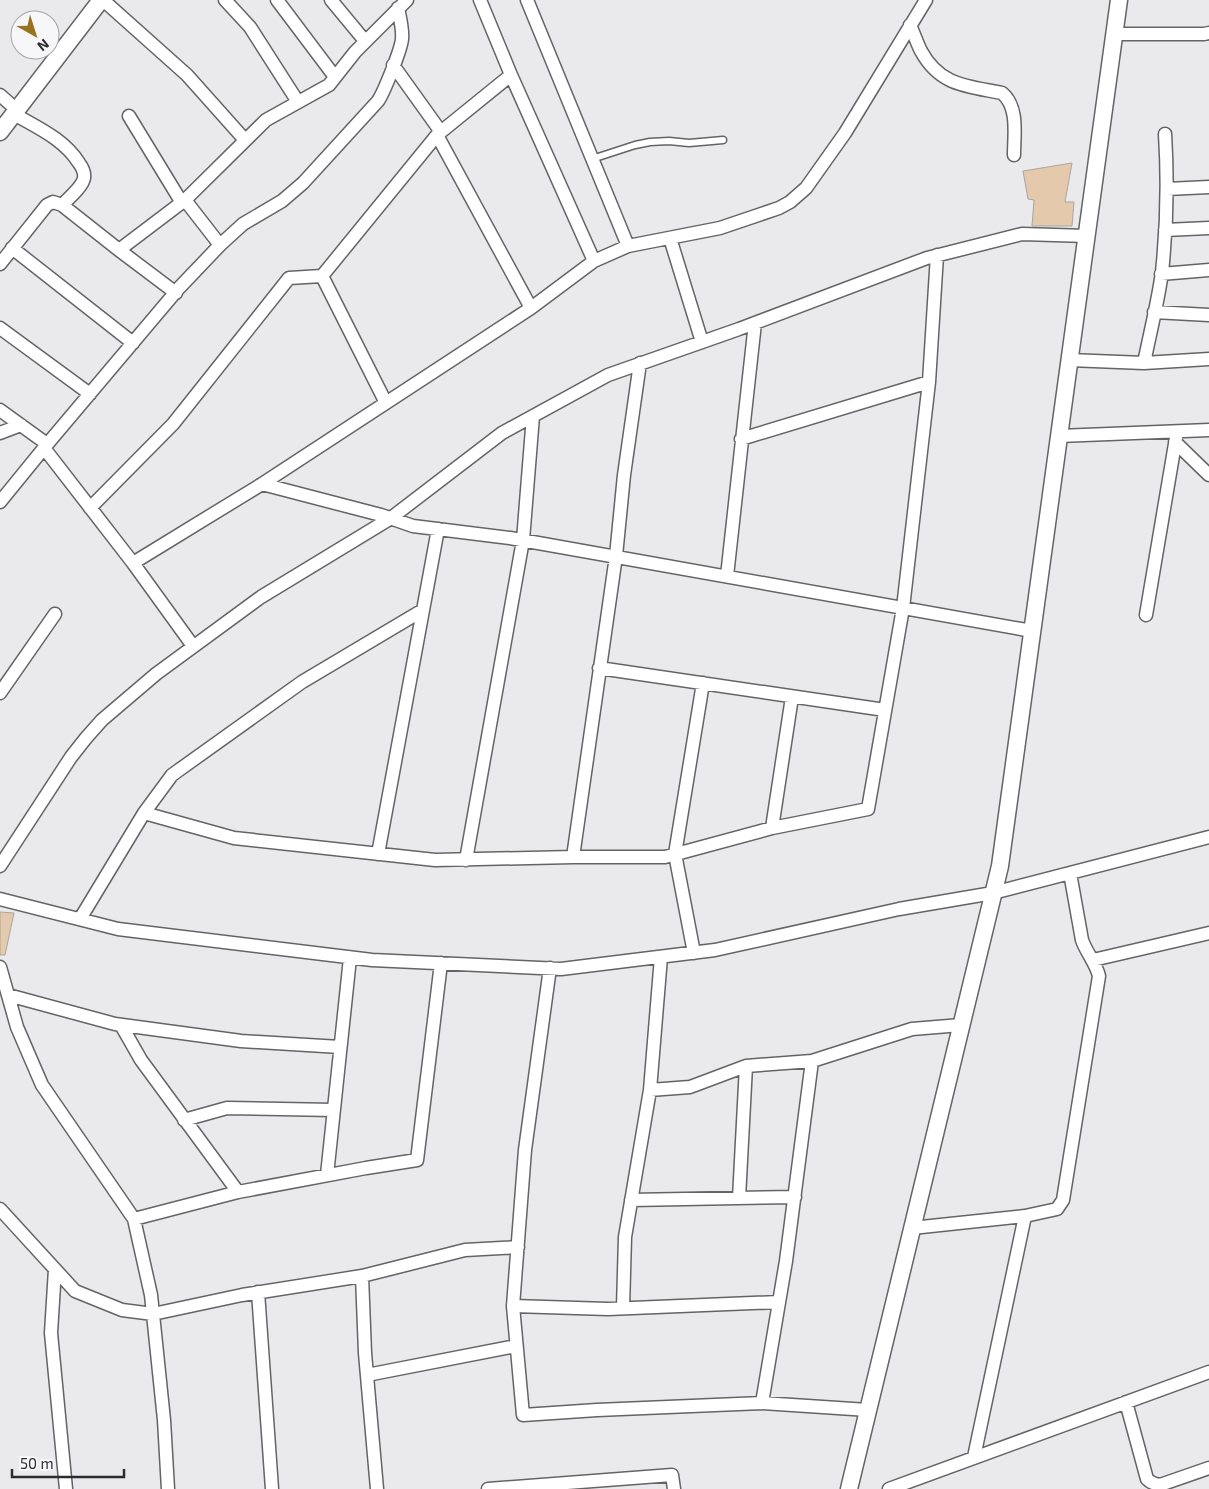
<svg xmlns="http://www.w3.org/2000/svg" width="1209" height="1489" viewBox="0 0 1209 1489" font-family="'Exo 2',sans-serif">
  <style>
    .building { fill: #e5c9ac; stroke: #a7a6a4 }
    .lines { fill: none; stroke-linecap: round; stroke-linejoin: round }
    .service-casing { stroke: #646466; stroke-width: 9 }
    .minor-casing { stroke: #646466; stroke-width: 15 }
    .tertiary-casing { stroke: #646466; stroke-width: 19 }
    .service { stroke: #fff; stroke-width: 6 }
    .minor { stroke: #fff; stroke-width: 12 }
    .tertiary { stroke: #fff; stroke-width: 16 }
  </style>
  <rect width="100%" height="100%" fill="#eaeaec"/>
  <!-- building -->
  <path class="building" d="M1072,163l-7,39h9l-2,24h-40l2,-26 -6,-1 -5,-28z
    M0,912l14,1 -9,42h-5z"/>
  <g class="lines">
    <!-- service casing -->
    <g class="service-casing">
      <path id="service" d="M592,159l43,-14 15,-3 19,-1 20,2 34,-3"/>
    </g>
    <!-- minor casing -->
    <g class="minor-casing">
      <path id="minor" d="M103,0l84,75 58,65
        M225,0l25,27 48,75
        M277,0l58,77
        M331,0l34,41
        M480,0l31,75
        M527,0l101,246
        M910,25c4,9 7,18 11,26 19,35 46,35 81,42 17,14 12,42 12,62
        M1115,34h89l5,-1
        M393,65l48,67
        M0,95l17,15
        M14,114c24,14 50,25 65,49 3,4 6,9 5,15 -1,8 -16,21 -22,27
        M129,116l53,87
        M1167,189l42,-2
        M1165,230l44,-2
        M670,238l32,104
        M220,245l23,-21 39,-23 21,-18 75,-82c6,-9 23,-51 24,-62 1,-10 -2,-21 -4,-31
        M12,248l121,95
        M119,250l66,-50 81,-80 63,-35 26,-33 52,-52
        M594,261l34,-15 92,-18 59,-20 11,-6 16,-14 39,-55 81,-133
        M0,264l47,-59 6,-3 9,3 57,45 57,43
        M1161,274l48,-4
        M1154,312l55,3
        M0,328l90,66
        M1069,360l75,3 65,-4
        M1144,363c6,-30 14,-61 18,-91 5,-47 6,-91 3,-138
        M386,403l-64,-127 115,-141
        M0,410l47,34
        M0,433l21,-8
        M1059,436l150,-6
        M741,439l188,-57
        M1175,442l34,33
        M44,448l135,-160 41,-43 -35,-45
        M262,484l269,-176 63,-47 -83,-186 -74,60 94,173
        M0,502l44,-54 89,115
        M90,508l83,-84 116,-146 33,-2
        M727,576l28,-253
        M1146,615l31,-183
        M193,646l-60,-83 129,-79 119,31 32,11 97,12 522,93
        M599,668l286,42
        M0,693l55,-79
        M144,813l90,25 201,22 138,-3h92l107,-29 96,-19 35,-201 26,-226 8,-127
        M772,828l20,-131
        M378,854l60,-325
        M573,857l43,-301 8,-81 16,-112
        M466,860l57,-320 10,-124
        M0,866l71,-109 15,-19 16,-18 54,-46 105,-77 130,-79 111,-85 106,-58 131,-46 188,-71 95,-24 65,2
        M0,899l118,30 254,31 189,9 154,-19 184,-41 94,-16 216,-56
        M80,919l64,-106 28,-38 130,-93 121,-72
        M694,953l-19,-99 28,-171
        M1093,960l116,-27
        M0,967l17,60 25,58 92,134 17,76 13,125 4,69
        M550,968l-25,182 -12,156 10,109 74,-5 165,-7 106,7
        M8,995l107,29 126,17 99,6
        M121,1025l20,35 97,132
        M650,1090l40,-3 56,-21 66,-5 100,-32 49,-4
        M184,1120l43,-12 107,2
        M327,1175l23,-217
        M739,1198l7,-132
        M631,1200l164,-3
        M0,1209l75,82 47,19 31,4 89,-19 120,-19 103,-26 53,-3
        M134,1219l104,-27 128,-24 51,-8 24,-197
        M912,1228l113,-12 32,-7 6,-9 36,-224c-3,-13 -13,-24 -17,-36l-12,-67
        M55,1269l-4,64 15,156
        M362,1276l3,77 12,136
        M258,1292l14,197
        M513,1306l95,3 171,-7
        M623,1308l2,-71 25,-147 11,-133
        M367,1375l149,-29
        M1126,1402l21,77c4,4 7,5 13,6l49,-17
        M762,1403l24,-142 26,-200
        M974,1457l51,-241
        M488,1489l184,-14 2,14
        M889,1489l320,-117"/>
    </g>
    <!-- tertiary casing -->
    <g class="tertiary-casing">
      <path id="tertiary" d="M0,132l101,-132
        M849,1489l151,-623 119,-866"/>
    </g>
    <!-- service -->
    <use href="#service" class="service"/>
    <!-- minor -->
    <use href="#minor" class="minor"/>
    <!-- tertiary -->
    <use href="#tertiary" class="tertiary"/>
  </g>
  <!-- north arrow -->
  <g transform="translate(35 35) rotate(141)"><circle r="24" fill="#f7f7f9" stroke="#a6a6a7"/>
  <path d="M0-4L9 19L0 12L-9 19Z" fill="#97731d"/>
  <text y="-8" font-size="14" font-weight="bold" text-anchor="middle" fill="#2c2c2d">N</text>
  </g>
  <!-- scale -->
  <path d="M12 1469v8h112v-8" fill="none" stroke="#2c2c2d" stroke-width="2.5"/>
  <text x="20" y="1469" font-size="15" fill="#2c2c2d" stroke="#f7f7f9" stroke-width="4" paint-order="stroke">50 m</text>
</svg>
